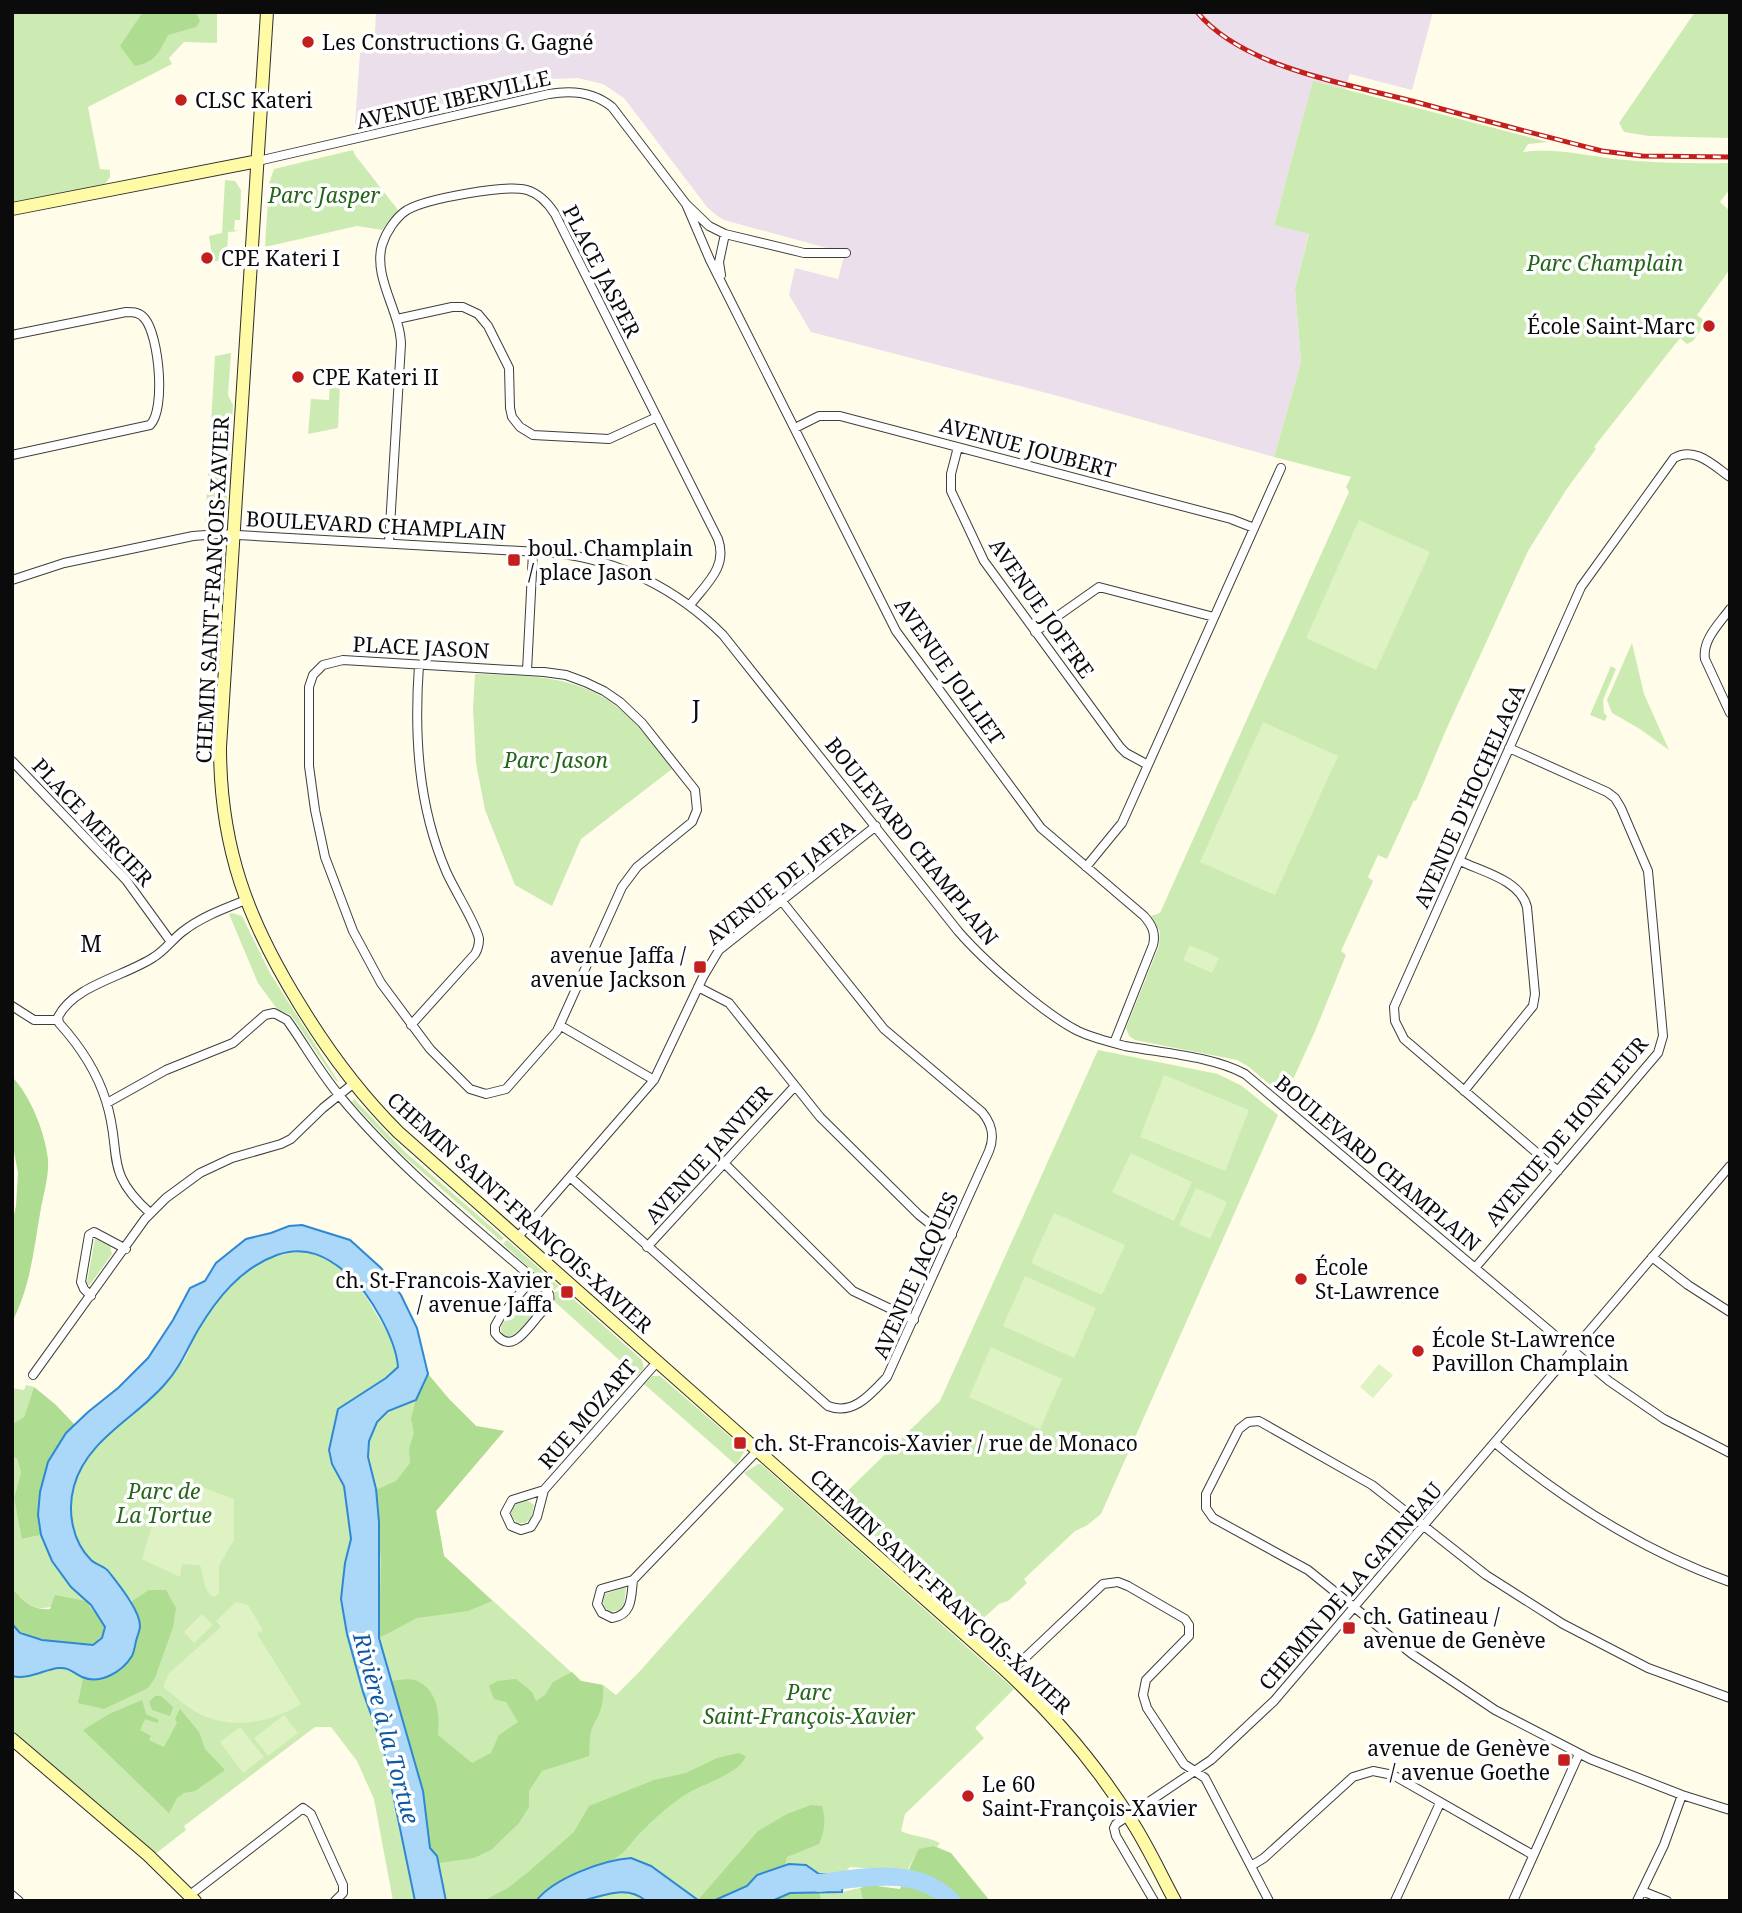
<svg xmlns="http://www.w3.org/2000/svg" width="1742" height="1913" viewBox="0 0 1742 1913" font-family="'Noto Serif',serif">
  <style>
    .industrial { fill: #ebdfeb }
    .green { fill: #ccebb2 }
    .forest { fill: #aedc90 }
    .pitch { fill: #dff2c4 }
    .water { fill: #abd8f9; stroke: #2e88d4; stroke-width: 2 }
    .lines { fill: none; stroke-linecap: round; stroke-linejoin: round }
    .river { stroke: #abd8f9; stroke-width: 18 }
    .street-casing { stroke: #3e3e3e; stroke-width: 10 }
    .secondary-casing { stroke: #2d2d2d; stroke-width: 14 }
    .street { stroke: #fff; stroke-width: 8 }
    .secondary { stroke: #fffaa5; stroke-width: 12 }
    .rail-casing { stroke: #c21f1d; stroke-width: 5 }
    .rail { stroke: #fff; stroke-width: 2.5; stroke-dasharray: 8; stroke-linecap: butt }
    .poi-dot { fill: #c21f1d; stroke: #fff; stroke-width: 2.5 }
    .labels { text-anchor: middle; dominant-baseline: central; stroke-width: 7; stroke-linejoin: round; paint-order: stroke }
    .poi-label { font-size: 21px; fill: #0b0b0b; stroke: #fff; text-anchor: start }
    .street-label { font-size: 21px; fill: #0b0b0b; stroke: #fff }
    .park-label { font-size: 21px; font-style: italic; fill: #246619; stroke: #fff }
    .neighbourhood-label { font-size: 23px; letter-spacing: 2px; fill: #0b0b0b; stroke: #fff }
    .water-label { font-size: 23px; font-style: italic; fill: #0f59a3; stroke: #fff }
  </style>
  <rect width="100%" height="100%" fill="#fffcea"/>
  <!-- industrial -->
  <path class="industrial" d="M376,12h1057l-21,78 -62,-16 -5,15 -32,-7 -39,143 35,8 -14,56 6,73 -27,95 -216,-61 -247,-64 -22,-37 6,-27 43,11 7,-26 -121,-33 -8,-5 -9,-8 -83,-109 -21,-14 -25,-6 -26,1 -197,45 5,-71 14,-3z"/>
  <!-- green -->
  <path class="green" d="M12,12h205v31l-33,-1 -15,16 3,6 -84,43 12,62 10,1v7l-5,7 -93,18z
    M1695,12h35v126l-81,-2 -25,-4 -5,-9z
    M1313,81l235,61 -20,2 -5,8c34,-4 59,3 92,7 38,4 76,5 115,4v26l-10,13 10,9v58l-33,46 9,7 -13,19 -6,3 -7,-6 -86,109 2,2 -30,41 -38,61 -82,179 -30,71 -2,-1 -27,59 -9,-4 -10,22 5,4 -32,70 5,4 -30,74 -31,68 -36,-30 -12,-7 -102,-20 -6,-4 -3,-8 33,-82 1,-14 -9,-16 9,-3 189,-421 -3,-5 5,-10 -77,-20 27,-95 -6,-73 14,-55 -35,-9z
    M353,150l2,5 43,55 -16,20 -25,-4 -92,21 4,-63 5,-15z
    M225,180l10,1 6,9 -1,30h-5l-1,10 5,1 -11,1 -1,26 -14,4 -4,-26 13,-3z
    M231,353l-3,42 5,10 -7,106 -5,13 -16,1 10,-169z
    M330,384h10l-2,44 -30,6 3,-35 18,1z
    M1632,643l12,51 25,56 -29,-21 -28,-16 -5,-13z
    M1611,666l5,3 -13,31 1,13 3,3 -2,5 -15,-6z
    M475,674c59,2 111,0 156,45 15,15 28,33 41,50l-91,70 -29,67 -37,-21 -30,-75 -9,-47 -3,-54z
    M232,913l10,3 28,57 68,108h-2l-45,-66 -14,-6 -19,-26 -29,-69z
    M1098,1050l120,24 24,12 36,29 -177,399 -15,12 -11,5 -51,48 3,4 -19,18 -9,3 -23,21 -140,-123 104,-101z
    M354,1099l50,52 100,87 -3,3 -104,-91 -45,-48z
    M95,1239l15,7 2,8 -23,32 -2,-4z
    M507,1240l52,46 -5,4 -51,-46z
    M309,1251c38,17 49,31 69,66 10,16 18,30 20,50l-12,11 -48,31 -6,55 12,22 7,40v13l-6,24 2,71 24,84 13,33 31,150h-22l-19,-102 -17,-38 -26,-34h-16l-131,99 2,4 -31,24 -143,-122v-56c19,5 40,-12 57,-8 4,2 10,7 14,10l49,-77c-9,-9 -16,-19 -23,-29 -4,-5 -13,-7 -18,-12 -12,-11 -20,-31 -20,-47 -1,-59 53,-90 91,-125 7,-7 13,-17 20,-25 7,-10 10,-22 16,-33 11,-19 26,-41 42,-55 20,-18 45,-22 69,-24z
    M538,1290l6,7c-4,13 -24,36 -37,41 -6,-3 -8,-9 -4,-15l28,-32z
    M560,1291l8,7 2,-2 72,64 2,8 -7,8 -82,-74 -1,-10z
    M428,1374l21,25 27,27 28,5 -68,80 8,45 137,125 22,4 13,10 24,-24 144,-162 -40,-36 14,-9h3l253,225 -39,39 9,10 -79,76 -4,17c12,6 26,5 39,12l-3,4 -3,-1 -18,8 -9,17 -57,-4 -7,7h-24l-13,-9 -17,-1 -76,37 -15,-1 -15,-10 -141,3 -6,8h-90l-23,-110 -44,-153v-116l-3,-33 -8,-32 1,-16 8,-19 11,-11 28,-11z
    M652,1376h8l83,72 1,4 -8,13 -92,-81z
    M26,1385l8,2 -10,30 -12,7v-36l12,2z
    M12,1456l5,3 4,13 -7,26 9,41 18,-4c11,26 23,47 45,66 -36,-4 -41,26 -74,-13z
    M527,1500l7,5 -3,13 -6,5h-8l-6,-8c0,-11 7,-12 16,-15z
    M626,1587l-2,18 -4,5 -10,2 -5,-4 -2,-6 2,-8z
    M860,1888l3,13h-41l-3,-10 23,1z
    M612,1892l26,2 8,7h-62z"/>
  <!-- forest -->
  <path class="forest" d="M143,12h49l5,3 3,6 -4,6 -28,8c-9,18 -13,27 -33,31l-15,-20z
    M12,1077c18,17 34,58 36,83 1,15 -4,33 -7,48 -7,39 -10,78 -29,114v-98l4,-18 2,-33 -6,-32z
    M428,1374l21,25 27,27 28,5 -68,80 8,45 48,45 -24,10 -51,7 -38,20 2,-78 -5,-70 20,-9 14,-18 -1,-14 5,-16 -3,-14 6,-25z
    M34,1387l21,17 20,21c-30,29 -39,68 -34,110l-19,4 -8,-41 7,-26 -4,-13 -5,-3v-32l12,-7z
    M12,1588c11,13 21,23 38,21l5,-14 31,6 19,25 -3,12 -9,7c-19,-2 -76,-2 -81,-24 -2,-10 0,-22 0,-33z
    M149,1590h17l10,18 -3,19 -18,51 -7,10 -44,21 -26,-6 5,-25 17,2 40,-55 -8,-24z
    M572,1672l9,9 22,4c1,22 -2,25 -11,43 -3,8 -2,20 -3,28l-47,15 -13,20v16l-10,16 -28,27 -17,8 -35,5 -2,-7 -7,-8 -7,-57 -32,-110c7,-1 17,-3 24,-1 23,9 25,34 23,55l34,28 19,-10 8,-18 19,-13 -12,-20 -12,-3 -5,-13 8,-5 19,-2 16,13 4,9 9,-6 8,-13z
    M155,1696h6l12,11 -3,9 -18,-6 -3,-8z
    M142,1700l4,14 13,6 -2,3 -12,-4 -5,11 11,6 -2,4 15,7 13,-24 -2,-4 5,-10 19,23 6,17 20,21 -30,21 -11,2 -7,5 -8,15 -86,-83 26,-16z
    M739,1753l7,3c-7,18 -41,27 -58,37 -18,11 -34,26 -49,41 -8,9 -17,22 -27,26 -25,12 -58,19 -76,41h-53l25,-13 19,-15 47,-41 15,-26 65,-26 32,-7 31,-15z
    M811,1805l11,1c4,14 3,24 -3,38l-32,13 -2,8 -28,10 -10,11 -14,7 -20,8 -15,-1 60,-69 29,-17z
    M934,1846l17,7 39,48h-127l-3,-13 9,-3 31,4 16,-35 3,-5z
    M819,1891l3,10h-50l18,-8z"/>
  <!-- pitch -->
  <path class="pitch" d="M1359,520l71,32 -54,118 -70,-32z
    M1263,722l75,34 -63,139 -75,-33z
    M1190,945l29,13 -7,15 -29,-13z
    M1164,1075l85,35 -24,61 -85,-34z
    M1131,1153l61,29 -18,39 -62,-29z
    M1196,1188l31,14 -17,37 -31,-14z
    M1054,1213l71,32 -23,50 -71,-32z
    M1025,1276l71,32 -22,50 -71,-32z
    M991,1347l71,32 -22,50 -71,-32z
    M1379,1364l14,11 -20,23 -13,-11z
    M188,1482l46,17v41l-15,25v28l-4,4c-12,-3 -11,-21 -15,-32l-18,-1 -2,13 -38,-18c9,-30 16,-61 46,-77z
    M236,1602l12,3 15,25 -6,4 44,70c-29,18 -66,26 -99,11 -14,-6 -27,-19 -39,-28l6,-14 52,-46 -5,-6z
    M202,1614l11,11 -19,18 -10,-11z
    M284,1715l14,18 -30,23 -14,-18z
    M240,1727l24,30 -21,16 -23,-31z"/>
  <!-- water -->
  <path class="water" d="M302,1225l48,15 31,28 20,27 16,33 11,46 -12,26 -28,11 -11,11 -8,19 -1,16 8,32 3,33v116l44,153 7,57 7,8 9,45h-31l-31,-150 -21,-59 -16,-58 -6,-35 4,-36 6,-24 -7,-53 -12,-22 -3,-14 9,-41 48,-31 12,-11c-2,-28 -28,-73 -49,-92 -22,-19 -43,-30 -72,-20 -36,13 -60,43 -79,75 -11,19 -18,38 -33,54 -29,34 -78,55 -91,102 -7,25 -2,55 17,74 5,5 14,6 18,12 9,12 31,38 31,54 0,4 -3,11 -4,15 -1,5 -2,11 -4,15 -10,16 -32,29 -50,21 -9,-4 -12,-10 -24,-9 -15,2 -30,12 -46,8v-52l8,9 22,7 51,5 9,-7 3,-11 -14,-22 -20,-18 -19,-26 -11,-26 -3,-20 2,-23 8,-30 18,-29 22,-21 30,-24 30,-30 25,-38 17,-32 15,-7 11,-18 30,-24 25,-6 18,-7z
    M631,1858l20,8 47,34 5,1h-57c-19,-17 -43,-5 -64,0 -14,3 -32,0 -46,0 18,-23 67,-41 95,-43z
    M789,1864l17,1 13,9h24l-1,18 -52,1 -18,8h-59l34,-15 10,-11z"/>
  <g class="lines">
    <!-- river -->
    <path class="river" d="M819,1883c44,-5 98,-18 132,18"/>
    <!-- street casing -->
    <g class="street-casing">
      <path id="street" d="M258,161l291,-67c22,-4 45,-2 63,13l74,97 23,22 16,8 79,19h42
        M686,204l24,56 186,371 145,197 103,88c8,9 12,17 9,29l-39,98
        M721,275l-2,-13 6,-28
        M397,319l55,-12h11l15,7 10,12 21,42 1,40 2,9 8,10 13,8 76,4 48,-22
        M12,335l114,-23c7,0 14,0 19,7 14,17 21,91 5,106l-138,30
        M795,428l24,-12h21l391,103 23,9
        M958,447l-7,27v17l33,70 136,186 6,6 22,12
        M389,543l12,-199c-1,-33 -28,-66 -19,-99 4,-13 14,-28 25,-35 19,-11 99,-26 120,-20 13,4 21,13 28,24l163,325c10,28 -12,45 -28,66
        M12,580l52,-17 129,-27 26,-2 337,19c65,8 120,35 167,82l235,296c26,30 86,83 120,100 15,7 31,11 47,15 37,7 87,10 120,28l364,307 55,38 66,34
        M1730,609c-11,15 -28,31 -25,50l25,54
        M1035,632l64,-45 115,30
        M343,660l201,12 22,3 19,7 19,9 16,11 22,21 53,67 2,20 -5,12 -55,45 -15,20 -65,144 -51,58 -20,5 -16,-5 -40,-40 -49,-66 -28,-52 -28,-74 -10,-47 -6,-44v-79l4,-12 10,-10z
        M527,671l6,-119
        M12,761l114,119 45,62
        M1460,861c23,11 60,19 67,46l8,87 -2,12 -69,85
        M1086,867l36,-44 159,-355
        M698,987l31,16 91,114 99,98 15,12 18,8
        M12,1006l22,14h24
        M411,1025l64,-71c3,-5 4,-9 4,-15 -2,-14 -26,-51 -33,-68 -28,-65 -32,-136 -27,-206
        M561,1026l93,54
        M107,1103l59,-33 67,-27 32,-28 9,-2 13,7c18,25 32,51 52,75 58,71 134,131 203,191 5,4 9,8 7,15 -2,7 -10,13 -14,19 -11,13 -25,34 -40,13v-7l5,-9 33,-39
        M723,1162l130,129 61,29
        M1558,1171l-154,-132 -9,-18 -1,-14 187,-420 93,-129c21,-12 39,7 56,19
        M570,1177l258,229c25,10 43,-12 59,-29l102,-226c6,-15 3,-27 -7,-39l-98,-83 -103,-129
        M150,1213c-48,-43 -27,-59 -44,-112 -9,-29 -27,-56 -47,-78l-1,-6c16,-32 68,-41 96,-60 10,-6 18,-17 28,-25 19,-15 41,-23 64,-32
        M517,1238l137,-158 49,-103 16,-27 157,-124
        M647,1247l148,-161
        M1652,1257l36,28 42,27
        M1475,1268l183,-215 5,-17 -15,-165 -27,-63 -6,-10 -8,-6 -98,-44
        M91,1296l-7,-7 -3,-7 8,-47 5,-3 32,17
        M33,1375l112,-156 21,-21 34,-25 32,-15 49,-14 10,-5 32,-31 31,-25
        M1495,1443c71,59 148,108 235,139
        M544,1490l113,-128
        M544,1490l-7,27 -6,10 -10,3 -10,-4 -6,-13 7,-13z
        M633,1580l125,-130
        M633,1580c-2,16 0,35 -21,38l-10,-5 -5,-9 4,-15z
        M1009,1673l94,-89 15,-2 10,4 57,33 4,6v11l-43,44 -3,15 4,13 37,56 21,14 64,123
        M1730,1698l-82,-30 -85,-44 -77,-49 -114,-90 -113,-64 -11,1 -9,7 -33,65v14l7,10 95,52 104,84 83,56 95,49 92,36 48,15
        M1251,1866l13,-8 89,-81 20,-6 20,4 140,80
        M1642,1891l25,10
        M12,1895l7,6
        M190,1895l113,-87 8,6 32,71v8l-8,8
        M1154,1901l-38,-65 -2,-8 2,-4 95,-64 63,-59 456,-535
        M1395,1901l45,-98
        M1513,1901l66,-147
        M1637,1901l27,-56 18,-50"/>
    </g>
    <!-- secondary casing -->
    <g class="secondary-casing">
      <path id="secondary" d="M267,12l-47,735c0,101 28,174 80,258 28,46 60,89 98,127l605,536c50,46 95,98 131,157 15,24 27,50 41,76
        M12,209l246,-48
        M12,1739l136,116 47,46"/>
    </g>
    <!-- street -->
    <use href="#street" class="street"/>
    <!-- secondary -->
    <use href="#secondary" class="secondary"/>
    <!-- rail casing -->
    <g class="rail-casing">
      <path id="rail" d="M1197,12c46,56 151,72 219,90 62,17 124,33 186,49l40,5 88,1"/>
    </g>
    <!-- rail -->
    <use href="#rail" class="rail"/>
  </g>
  <!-- markers -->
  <g class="poi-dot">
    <circle cx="308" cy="42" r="7"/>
    <circle cx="181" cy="100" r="7"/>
    <circle cx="207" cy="258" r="7"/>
    <circle cx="1709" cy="326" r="7"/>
    <circle cx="298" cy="377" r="7"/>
    <rect x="507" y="553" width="14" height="14" rx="3.5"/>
    <rect x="693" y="960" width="14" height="14" rx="3.5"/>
    <circle cx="1301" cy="1279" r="7"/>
    <rect x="560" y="1285" width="14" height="14" rx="3.5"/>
    <circle cx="1418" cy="1351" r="7"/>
    <rect x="733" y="1436" width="14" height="14" rx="3.5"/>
    <rect x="1342" y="1621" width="14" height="14" rx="3.5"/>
    <rect x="1557" y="1753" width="14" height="14" rx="3.5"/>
    <circle cx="968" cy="1796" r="7"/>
  </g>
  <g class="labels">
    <!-- poi labels -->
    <g class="poi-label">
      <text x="322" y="42">Les Constructions G. Gagné</text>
      <text x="195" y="100">CLSC Kateri</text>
      <text x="221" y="258">CPE Kateri I</text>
      <text x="1695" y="326" text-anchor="end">École Saint-Marc</text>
      <text x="312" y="377">CPE Kateri II</text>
      <text x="528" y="548">boul. Champlain<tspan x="528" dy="24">/ place Jason</tspan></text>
      <text x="686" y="955" text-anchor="end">avenue Jaffa /<tspan x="686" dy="24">avenue Jackson</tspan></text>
      <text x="1315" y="1267">École<tspan x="1315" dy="24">St-Lawrence</tspan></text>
      <text x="553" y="1280" text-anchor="end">ch. St-Francois-Xavier<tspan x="553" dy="24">/ avenue Jaffa</tspan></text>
      <text x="1432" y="1339">École St-Lawrence<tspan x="1432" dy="24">Pavillon Champlain</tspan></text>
      <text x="754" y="1443">ch. St-Francois-Xavier / rue de Monaco</text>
      <text x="1363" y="1616">ch. Gatineau /<tspan x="1363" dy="24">avenue de Genève</tspan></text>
      <text x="1550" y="1748" text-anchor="end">avenue de Genève<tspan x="1550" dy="24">/ avenue Goethe</tspan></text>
      <text x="982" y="1784">Le 60<tspan x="982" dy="24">Saint-François-Xavier</tspan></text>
    </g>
    <!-- street labels -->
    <g class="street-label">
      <text transform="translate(453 99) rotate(-13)">AVENUE IBERVILLE</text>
      <text transform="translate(602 271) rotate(63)">PLACE JASPER</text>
      <text transform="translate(1028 447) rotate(15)">AVENUE JOUBERT</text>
      <text transform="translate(376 525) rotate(3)">BOULEVARD CHAMPLAIN</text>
      <text transform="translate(212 590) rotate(-87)">CHEMIN SAINT-FRANÇOIS-XAVIER</text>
      <text transform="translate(1042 608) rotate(55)">AVENUE JOFFRE</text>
      <text transform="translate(421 647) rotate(3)">PLACE JASON</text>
      <text transform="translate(950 671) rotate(55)">AVENUE JOLLIET</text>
      <text transform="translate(1469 796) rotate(-66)">AVENUE D'HOCHELAGA</text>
      <text transform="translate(93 822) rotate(47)">PLACE MERCIER</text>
      <text transform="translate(912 841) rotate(51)">BOULEVARD CHAMPLAIN</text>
      <text transform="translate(780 882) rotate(-39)">AVENUE DE JAFFA</text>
      <text transform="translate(1566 1131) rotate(-50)">AVENUE DE HONFLEUR</text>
      <text transform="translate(708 1154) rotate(-48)">AVENUE JANVIER</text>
      <text transform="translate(1378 1163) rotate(40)">BOULEVARD CHAMPLAIN</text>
      <text transform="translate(520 1212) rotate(42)">CHEMIN SAINT-FRANÇOIS-XAVIER</text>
      <text transform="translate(915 1275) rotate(-66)">AVENUE JACQUES</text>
      <text transform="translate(587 1414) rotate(-49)">RUE MOZART</text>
      <text transform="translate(1350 1586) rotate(-49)">CHEMIN DE LA GATINEAU</text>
      <text transform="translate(941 1591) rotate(43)">CHEMIN SAINT-FRANÇOIS-XAVIER</text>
    </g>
    <!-- park labels -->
    <g class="park-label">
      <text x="324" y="195">Parc Jasper</text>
      <text x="1605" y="263">Parc Champlain</text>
      <text x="556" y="760">Parc Jason</text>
      <text x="164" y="1491">Parc de<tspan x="164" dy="24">La Tortue</tspan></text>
      <text x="809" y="1692">Parc<tspan x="809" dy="24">Saint-François-Xavier</tspan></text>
    </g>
    <!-- neighbourhood labels -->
    <g class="neighbourhood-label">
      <text x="697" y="708">J</text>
      <text x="92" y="943">M</text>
    </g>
    <!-- water labels -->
    <g class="water-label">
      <text transform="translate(387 1728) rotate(75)">Rivière à la Tortue</text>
    </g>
  </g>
  <!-- border -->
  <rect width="1742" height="1913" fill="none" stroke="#0b0b0b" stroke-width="28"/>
</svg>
